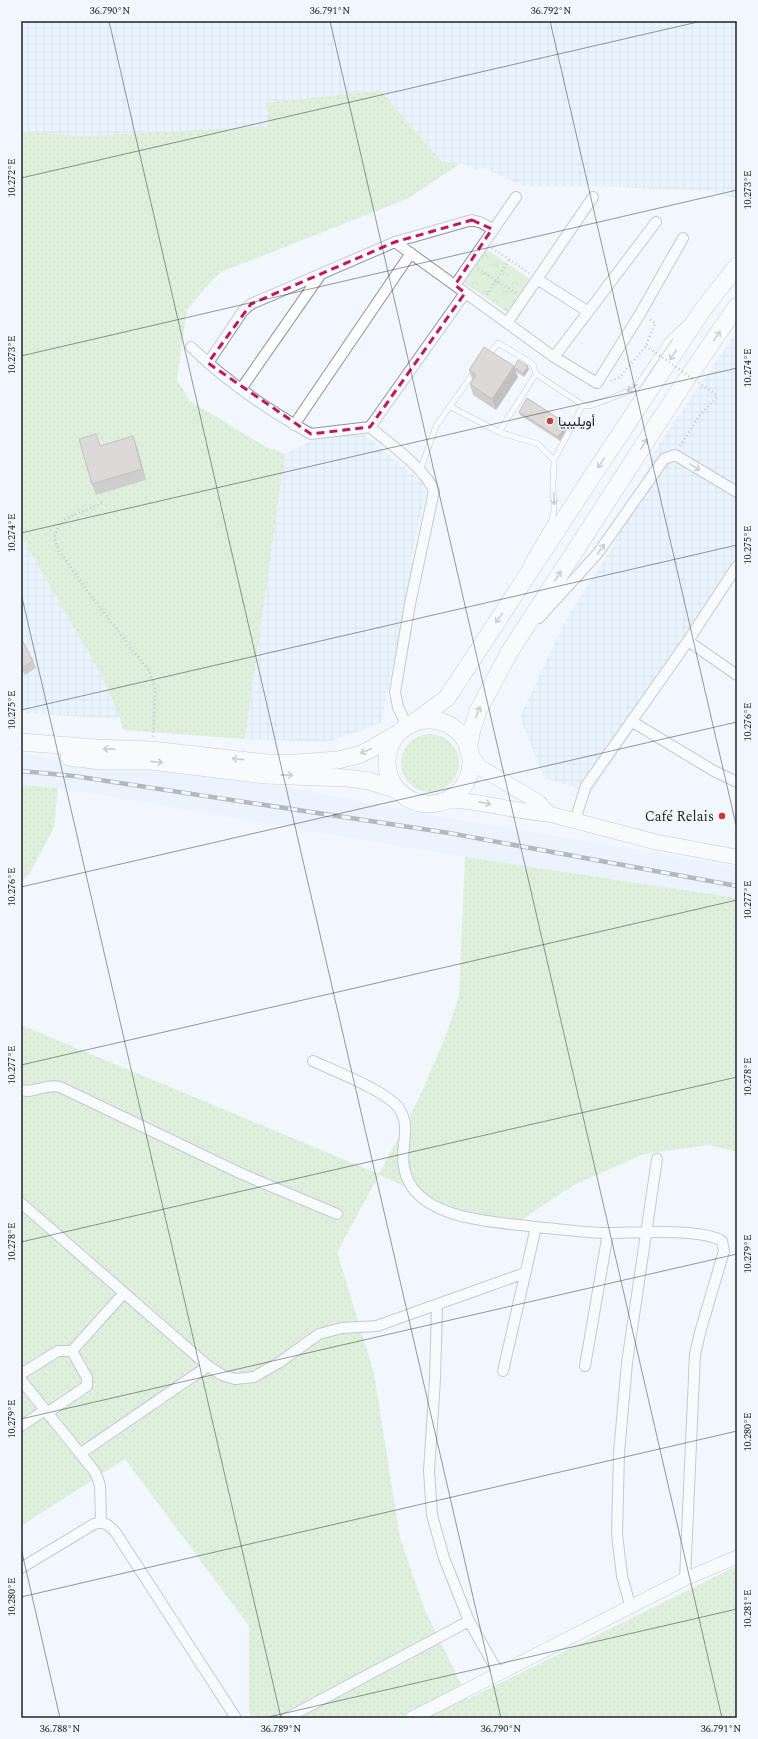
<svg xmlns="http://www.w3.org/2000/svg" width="758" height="1739" viewBox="0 0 758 1739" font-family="Spectral,Vazirmatn,serif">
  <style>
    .built { fill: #dfeefe }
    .industrial { fill: url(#industrial-grid) }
    .grass { fill: url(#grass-dots) }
    .park { fill: url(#park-crowns) }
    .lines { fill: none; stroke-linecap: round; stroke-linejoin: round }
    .service-casing { stroke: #8b939c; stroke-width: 6 }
    .minor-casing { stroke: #8b939c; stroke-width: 12 }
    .tertiary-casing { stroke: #8b939c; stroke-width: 14 }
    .secondary-casing { stroke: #8b939c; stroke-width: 16 }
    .trunk-casing { stroke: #8b939c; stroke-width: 18 }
    .path { stroke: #898d92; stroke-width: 2.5; stroke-dasharray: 1 3; stroke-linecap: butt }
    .service { stroke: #fff; stroke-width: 5 }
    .minor { stroke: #fff; stroke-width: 10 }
    .tertiary { stroke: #fff; stroke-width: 13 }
    .secondary { stroke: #fff; stroke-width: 15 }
    .trunk { stroke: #fff; stroke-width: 17 }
    .rail-casing { stroke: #686c71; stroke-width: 4.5 }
    .rail { stroke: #f2f7fd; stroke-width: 3; stroke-dasharray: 9; stroke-linecap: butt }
    .path-bridge { stroke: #898d92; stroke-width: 2.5; stroke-dasharray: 1 3; stroke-linecap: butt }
    .wall { fill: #a59b96 }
    .shaded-wall { fill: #867e7a }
    .building { fill: #c0b4ae; stroke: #867e7a }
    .oneway { stroke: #9b9c9e }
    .marked { fill: none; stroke: #c2185b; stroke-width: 3; stroke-dasharray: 8 5; stroke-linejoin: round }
    .ticks { fill: none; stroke: #202327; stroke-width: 1; stroke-opacity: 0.45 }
    .poi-dot { fill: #ca3c33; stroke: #f2f7fd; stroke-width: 1.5 }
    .labels { text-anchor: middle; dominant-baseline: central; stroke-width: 3; stroke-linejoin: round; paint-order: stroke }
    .poi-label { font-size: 14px; fill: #202327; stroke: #f2f7fd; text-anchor: start }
    .neatline { fill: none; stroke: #202327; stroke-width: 1.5 }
    .ticks-label { font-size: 10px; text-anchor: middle; fill: #202327 }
  </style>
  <defs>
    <pattern id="industrial-grid" width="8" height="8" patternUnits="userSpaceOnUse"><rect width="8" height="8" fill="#dfeefe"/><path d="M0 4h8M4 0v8" fill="none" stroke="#bfccda"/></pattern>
    <pattern id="grass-dots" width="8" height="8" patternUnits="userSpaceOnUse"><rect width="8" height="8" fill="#c5e5b4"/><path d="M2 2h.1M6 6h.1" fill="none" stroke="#a9c49b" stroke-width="1.8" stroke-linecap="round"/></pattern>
    <pattern id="park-crowns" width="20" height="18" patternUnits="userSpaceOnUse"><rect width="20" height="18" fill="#c5e5b4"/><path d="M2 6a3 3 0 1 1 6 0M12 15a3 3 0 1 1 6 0" fill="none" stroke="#a9c49b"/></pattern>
  </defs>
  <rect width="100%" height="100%" fill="#f2f7fd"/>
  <!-- built -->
  <path class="built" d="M21,754l270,34 134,26 312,53v31l-272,-41 -407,-69 -37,-3z"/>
  <!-- industrial -->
  <path class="industrial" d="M21,21h716v178l-28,-8 -116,-5h-70l-39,-18 -8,2 -15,-7 -19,-1 -62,-72 -113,13 2,23 -187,10 -61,-5z
    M737,331v245l-148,220 -13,-8 -32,-10 -24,-61 44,-94 48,-75 44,-99z
    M331,431l32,2 62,52 2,5 -17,73 4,1 -33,159 -53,19 -83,-3 40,-285z
    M21,536l83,144 16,39 -99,-6z"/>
  <!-- grass -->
  <path class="grass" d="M380,90l62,72 19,1 -54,36 -186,73 -11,10 -23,28 -10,70 13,21 76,46 19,7 -40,285 -122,-9 -3,-11 -16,-39 -83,-144v-405l61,5 187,-10 -3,-23z
    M401 763a29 29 0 1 1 58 0a29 29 0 1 1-58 0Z
    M21,785l37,3 -4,39 -24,46 -9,10z
    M465,857l272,41v254l-28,-7 -65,9 -70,31 -34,22 -33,24 -128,-56 -42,77 37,121 26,165 25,72 43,89 269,-133v152h-485l-3,-7v-85l-124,-167 -104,67v-501l358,149 40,-76 26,-60 14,-42z"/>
  <!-- park -->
  <path class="park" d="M486,249l44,30 -23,33 -43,-29z"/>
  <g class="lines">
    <!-- service casing -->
    <g class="service-casing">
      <path id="service" d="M488,356l10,-13 35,21 3,10 47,31 7,1 42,-16 7,-7 30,-44 17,-16
        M451,407l48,25 39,12 16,16
        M499,432l37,-58
        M420,471l16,-45 39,-55
        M527,562l25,-42 2,-9 -1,-25 1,-26 29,-55"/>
    </g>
    <!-- minor casing -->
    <g class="minor-casing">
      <path id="minor" d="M395,242l159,115 43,26 43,-69 43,-76
        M537,279l50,32
        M455,285l61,-88
        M507,323l86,-126
        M191,347c35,34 77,63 120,87l59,-7 95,-134
        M554,357l102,-135
        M208,363l35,-52 8,-7 144,-62 77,-22 10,3 10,6
        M241,389l80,-115
        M294,425l117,-172
        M370,427c18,16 56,42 64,64l-24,113 -15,88 3,15 9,19
        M539,618l59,-65 66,-94 11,-4 62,37
        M688,641l49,34
        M631,721l83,50 23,11
        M575,820l11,-34 102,-145 49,-75
        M313,1061c19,9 77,31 87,49 11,17 0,38 4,57 9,54 90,54 132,60
        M21,1090c13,4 25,-7 39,-3l182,87 95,40
        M21,1203l187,163 14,9 13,4 19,-2 26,-15 39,-28 23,-6 35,-2 61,-22
        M585,1366l23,-133
        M503,1371l33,-144c24,2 49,6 74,6 27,0 90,-5 112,8l2,10 -23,78 -6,25 -10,225
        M21,1374l37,-23h14
        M21,1380l74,92 5,13 1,37
        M47,1413l40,-27v-8l-15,-27 51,-57
        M21,1426l24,-16
        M81,1453l127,-87
        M21,1568l73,-44c11,-3 15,1 22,9l120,185
        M631,1608l-9,-32 -5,-42 2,-81 8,-90 30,-204
        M499,1674l-30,-53 -25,-63 -12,-43 -3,-44 6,-92 2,-73 1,-2 87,-31
        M287,1718l182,-97"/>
    </g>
    <!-- tertiary casing -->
    <g class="tertiary-casing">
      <path id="tertiary" d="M412,1718l273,-139 52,-22"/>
    </g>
    <!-- secondary casing -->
    <g class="secondary-casing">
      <path id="secondary" d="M469,753l12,15 57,34 11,12
        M446,800c35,0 68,12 103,14l107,28 81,15"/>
    </g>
    <!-- trunk casing -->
    <g class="trunk-casing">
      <path id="trunk" d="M387 762a42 42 0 1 1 84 0a42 42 0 1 1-84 0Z
        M413,723l34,-25 148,-226 109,-164 33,-42
        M21,742l75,6 56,2 115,13h29l42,-3 21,-5 14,-7 27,-16
        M468,750l4,-21 6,-18 32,-60 170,-262 57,-83
        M69,757l32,4h50l114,14 82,3 22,3 28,9"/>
    </g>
    <!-- path -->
    <path class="path" d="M492,248l37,25
      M478,269l38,24
      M487,295l22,-35
      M611,381l9,-4 26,-31 9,-23 -6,-4
      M680,446l19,-30 19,-20
      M102,503l-35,15 -8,7 -4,10v5l3,9 30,43 61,79 6,17 -2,49"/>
    <!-- service -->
    <use href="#service" class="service"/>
    <!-- minor -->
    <use href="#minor" class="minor"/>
    <!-- tertiary -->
    <use href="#tertiary" class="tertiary"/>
    <!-- secondary -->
    <use href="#secondary" class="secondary"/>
    <!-- trunk -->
    <use href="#trunk" class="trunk"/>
    <!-- rail casing -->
    <g class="rail-casing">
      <path id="rail" d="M21,771l53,5 375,57 288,53"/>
    </g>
    <!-- rail -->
    <use href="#rail" class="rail"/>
    <!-- path-bridge -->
    <path class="path-bridge" d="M646,346l72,50"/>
  </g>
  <!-- wall -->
  <path class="wall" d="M514,366v1l15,2 -5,8 -9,-6 3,6 -22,33 -23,-15 -3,-11 2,-5 -3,-9z
    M519,412l48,12 1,3 -8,14 -40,-26z
    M100,446l37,1 9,33 -50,15 -4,-11z
    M21,638l12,23 3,7 -11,7 -4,-7z"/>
  <!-- shaded-wall -->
  <path class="shaded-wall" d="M514,366l4,11 -22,33 -4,-11z
    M528,366l1,3 -5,8 -1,-4z
    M567,424l1,3 -8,14 -2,-4z
    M133,436l4,11 9,33 -4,-11z"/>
  <!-- building -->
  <path class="building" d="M484,347l30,19 -22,33 -22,-15 6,-9 -7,-5z
    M518,360l10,6 -5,7 -9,-6z
    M527,398l40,26 -9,13 -39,-25z
    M96,434l4,12 33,-10 9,33 -50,15 -13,-45z
    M21,638l12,23 -11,7 -1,-3z"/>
  <!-- one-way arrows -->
  <defs><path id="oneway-shaft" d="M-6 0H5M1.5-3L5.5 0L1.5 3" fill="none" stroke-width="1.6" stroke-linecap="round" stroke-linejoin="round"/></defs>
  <g class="oneway">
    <use href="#oneway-shaft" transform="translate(717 336) rotate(-55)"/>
    <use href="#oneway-shaft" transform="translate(673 355) rotate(124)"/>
    <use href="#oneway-shaft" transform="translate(632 388) rotate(144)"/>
    <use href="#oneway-shaft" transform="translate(644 444) rotate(-57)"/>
    <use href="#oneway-shaft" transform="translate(601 463) rotate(124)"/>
    <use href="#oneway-shaft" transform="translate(695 467) rotate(31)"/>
    <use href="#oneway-shaft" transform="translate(554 499) rotate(86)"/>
    <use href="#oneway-shaft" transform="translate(601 549) rotate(-54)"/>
    <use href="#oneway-shaft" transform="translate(558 576) rotate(-57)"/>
    <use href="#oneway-shaft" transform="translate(499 618) rotate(125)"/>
    <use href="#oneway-shaft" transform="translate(478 712) rotate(-68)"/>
    <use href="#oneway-shaft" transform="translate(109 749) rotate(-179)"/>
    <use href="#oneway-shaft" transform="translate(366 751) rotate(156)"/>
    <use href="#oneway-shaft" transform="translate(238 759) rotate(-174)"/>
    <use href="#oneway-shaft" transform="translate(157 762) rotate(6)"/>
    <use href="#oneway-shaft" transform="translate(287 775) rotate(1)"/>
    <use href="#oneway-shaft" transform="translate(485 803) rotate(11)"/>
  </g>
  <!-- marked area -->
  <path d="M0 0H758V1739H0ZM472,220l20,9 -37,56 10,8 -95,134 -59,7 -103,-71 43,-59 144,-62z" fill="#f2f7fd" fill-opacity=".55" fill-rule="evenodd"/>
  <path class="marked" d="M472,220l20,9 -37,56 10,8 -95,134 -59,7 -103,-71 43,-59 144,-62z"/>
  <!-- ticks -->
  <path class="ticks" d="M109,21l392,1697M330,21l392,1697M550,21l187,808M21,178l681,-157M21,356l716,-166M21,533l716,-165M21,593l260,1125M21,710l716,-165M21,887l716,-165M21,1065l716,-165M21,1242l716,-165M21,1419l716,-165M21,1548l39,170M21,1597l716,-166M264,1718l473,-109"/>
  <!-- markers -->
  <g class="poi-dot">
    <circle cx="550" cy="421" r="4"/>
    <circle cx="722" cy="816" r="4"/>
  </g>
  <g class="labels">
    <!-- poi labels -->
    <g class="poi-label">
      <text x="558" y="421">أويليبيا</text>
      <text x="714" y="816" text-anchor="end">Café Relais</text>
    </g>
  </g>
  <!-- border -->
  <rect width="758" height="1739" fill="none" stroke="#f2f7fd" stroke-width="44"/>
  <rect x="22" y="22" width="714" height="1695" class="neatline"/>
  <g class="ticks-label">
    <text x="110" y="14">36.790°N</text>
    <text x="330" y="14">36.791°N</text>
    <text x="551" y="14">36.792°N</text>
    <text transform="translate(11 178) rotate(-90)" y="4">10.272°E</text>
    <text transform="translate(747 190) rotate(-90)" y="4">10.273°E</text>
    <text transform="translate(11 355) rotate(-90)" y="4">10.273°E</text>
    <text transform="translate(747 368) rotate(-90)" y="4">10.274°E</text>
    <text transform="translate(11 533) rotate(-90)" y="4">10.274°E</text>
    <text transform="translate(747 545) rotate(-90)" y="4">10.275°E</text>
    <text transform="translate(11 710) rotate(-90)" y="4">10.275°E</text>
    <text transform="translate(747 722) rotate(-90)" y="4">10.276°E</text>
    <text transform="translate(11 887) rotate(-90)" y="4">10.276°E</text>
    <text transform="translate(747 900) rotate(-90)" y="4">10.277°E</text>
    <text transform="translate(11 1065) rotate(-90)" y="4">10.277°E</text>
    <text transform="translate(747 1077) rotate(-90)" y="4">10.278°E</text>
    <text transform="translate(11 1242) rotate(-90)" y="4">10.278°E</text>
    <text transform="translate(747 1254) rotate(-90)" y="4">10.279°E</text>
    <text transform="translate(11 1419) rotate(-90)" y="4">10.279°E</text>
    <text transform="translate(747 1432) rotate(-90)" y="4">10.280°E</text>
    <text transform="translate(11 1597) rotate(-90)" y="4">10.280°E</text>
    <text transform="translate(747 1609) rotate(-90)" y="4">10.281°E</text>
    <text x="60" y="1732">36.788°N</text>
    <text x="281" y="1732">36.789°N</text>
    <text x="501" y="1732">36.790°N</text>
    <text x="721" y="1732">36.791°N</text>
  </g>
</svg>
